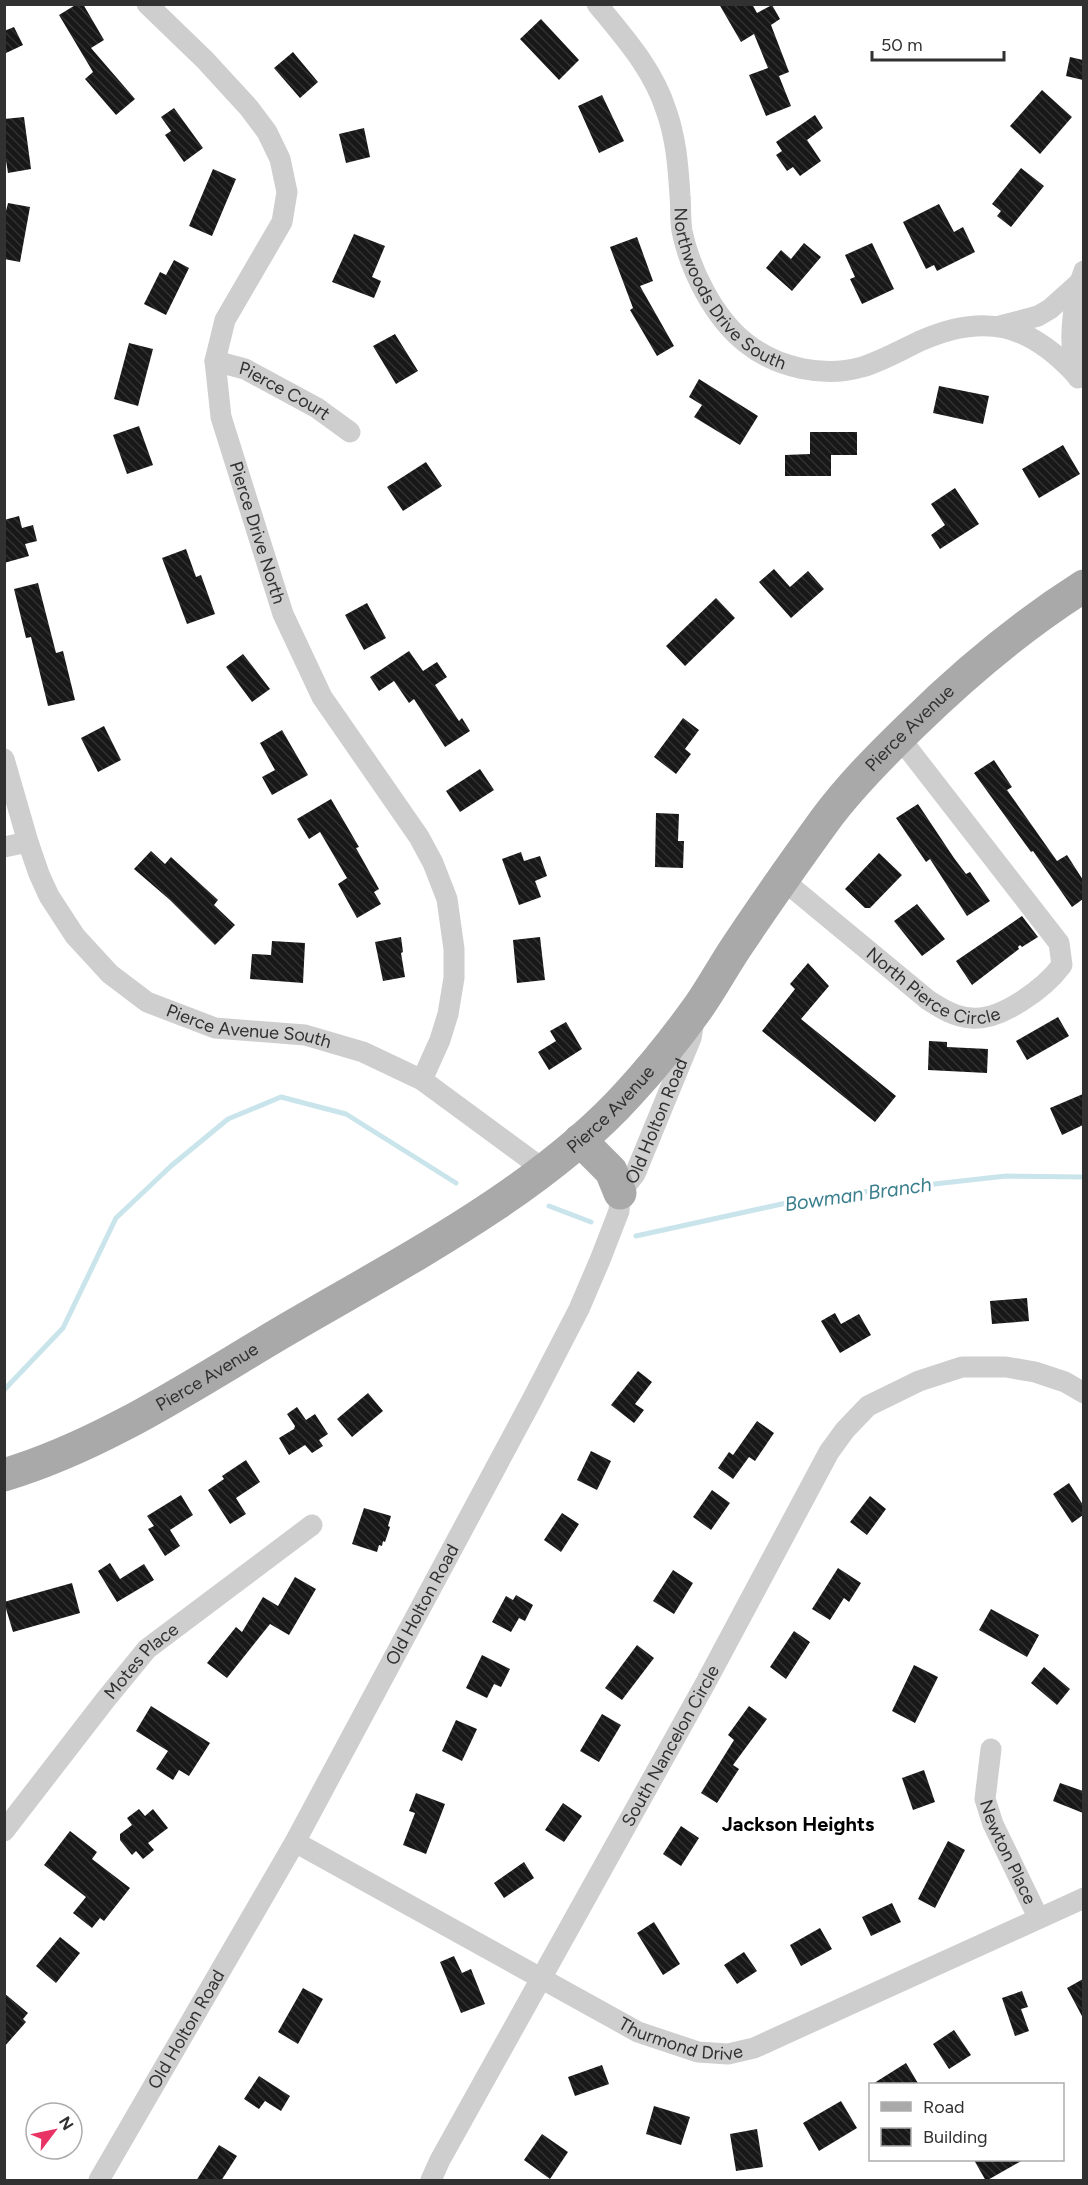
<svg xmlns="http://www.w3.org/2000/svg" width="1088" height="2185" viewBox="0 0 1088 2185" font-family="Figtree,sans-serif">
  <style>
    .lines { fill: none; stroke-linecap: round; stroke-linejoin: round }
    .stream { stroke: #c9e5eb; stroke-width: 5 }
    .building { fill: url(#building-back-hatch) }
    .street { stroke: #cecece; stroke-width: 21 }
    .primary { stroke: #a9a9a9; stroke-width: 33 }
    .labels { text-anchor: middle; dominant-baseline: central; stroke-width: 6; stroke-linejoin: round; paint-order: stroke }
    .street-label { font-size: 18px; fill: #313131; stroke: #fff }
    .water-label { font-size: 20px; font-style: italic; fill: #3b7f8e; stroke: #fff }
    .neighbourhood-label { font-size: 20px; font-weight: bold; fill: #000; stroke: #fff }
  </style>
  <defs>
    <pattern id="building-back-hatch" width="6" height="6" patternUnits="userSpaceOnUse" patternTransform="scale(1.5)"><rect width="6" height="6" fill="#181818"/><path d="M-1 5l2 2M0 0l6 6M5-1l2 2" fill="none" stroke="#313131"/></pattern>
  </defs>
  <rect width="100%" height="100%" fill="#fff"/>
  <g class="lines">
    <!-- stream -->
    <path class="stream" d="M549,1206l42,16
      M636,1236l173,-38 197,-22 78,1
      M4,1390l59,-62 53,-110 55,-52 57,-47 53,-22 65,17 110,69"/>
  </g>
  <!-- building -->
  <path class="building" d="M77,4h6l21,36 -13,8 44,51 -19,16 -31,-36 8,-7 -34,-57z
    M719,4h33l5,9 15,-8 8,14 -9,6 18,47 -10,4 12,30 -25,10 -17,-41 19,-7 -14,-34 -13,8z
    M541,19l38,41 -20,20 -39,-41z
    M14,27l9,18 -19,9v-23z
    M293,52l25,30 -18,16 -26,-30z
    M1070,57l13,3v20l-17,-4z
    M1042,90l30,27 -32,37 -30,-28z
    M602,95l22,46 -25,12 -21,-47z
    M174,108l29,40 -19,14 -19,-27 6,-4 -10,-14z
    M815,115l8,13 -16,12 14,21 -21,15 -7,-9 -6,4 -11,-16 6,-4 -6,-9z
    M24,117l7,52 -23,4 -4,-25v-29z
    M364,128l6,29 -24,6 -7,-29z
    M1021,168l23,18 -33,41 -14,-11 4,-5 -9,-7z
    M213,169l23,10 -24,57 -23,-10z
    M8,203l22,4 -10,55 -16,-3v-40z
    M939,204l15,28 9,-5 12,25 -38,19 -3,-6 -8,4 -23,-47z
    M354,234l31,12 -13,31 9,4 -7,17 -42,-16z
    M637,237l16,44 -13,5 34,60 -17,10 -27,-46 3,-2 -23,-61z
    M804,243l17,14 -29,34 -26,-23 15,-18 10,9z
    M872,243l22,46 -32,15 -12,-25 5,-2 -10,-22z
    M174,260l15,8 -23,47 -22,-11 16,-32 6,3z
    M395,334l23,37 -22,13 -23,-38z
    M129,343l24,6 -15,57 -24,-7z
    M699,379l59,37 -18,29 -46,-28 8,-12 -13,-8z
    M939,386l50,10 -6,28 -50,-11z
    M139,426l14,39 -26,9 -14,-39z
    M810,432h47v23h-26v21h-46v-21l25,-1z
    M1063,445l17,29 -41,24 -17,-29z
    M426,462l16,24 -39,25 -16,-24z
    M955,488l24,36 -39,25 -9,-14 14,-10 -14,-21z
    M19,516l3,12 11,-3 4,16 -12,3 4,12 -25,7v-43z
    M186,549l10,28 5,-2 14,39 -28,10 -25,-66z
    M774,569l16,18 18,-16 16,18 -33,29 -32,-36z
    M38,583l18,70 7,-2 12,49 -27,6 -17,-69 -5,1 -12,-49z
    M716,598l19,20 -50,48 -19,-20z
    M367,603l19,35 -22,12 -19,-35z
    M409,651l14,20 14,-9 10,15 -12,8 24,36 3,-3 8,13 -25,16 -31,-48 -5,4 -15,-22 -15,10 -9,-14z
    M243,654l27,35 -18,13 -26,-35z
    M683,718l16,12 -14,19 6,5 -15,20 -22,-17z
    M104,726l17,34 -23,12 -17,-34z
    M282,730l26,45 -36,20 -10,-18 13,-7 -15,-27z
    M994,760l18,27 -5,3 50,71 10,-6 16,25v19l-11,8 -39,-56 -2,1 -57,-79z
    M480,769l14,21 -34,22 -14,-21z
    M331,799l28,48 -3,1 23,41 -5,3 7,12 -24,14 -19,-34 9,-6 -27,-46 -11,7 -12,-20z
    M918,804l36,54 12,16 4,-2 20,29 -23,15 -37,-57 -4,3 -30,-44z
    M656,813l23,1 -1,27h6l-1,27 -28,-1z
    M151,851l14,13 6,-7 47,43 -4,5 21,20 -20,20 -45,-45 -36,-31z
    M521,852l3,9 16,-5 7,20 -12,5 6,16 -22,8 -17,-46z
    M879,853l23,22 -32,33h-5l-20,-19z
    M917,904l28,35 -23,17 -28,-35z
    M1022,916l16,21 -16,10 -2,-2 -2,2 1,2 -47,36 -16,-24z
    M401,937l2,15 -2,1 4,24 -22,4 -8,-39z
    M540,937l5,43 -28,3 -4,-43z
    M272,941l33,2 -2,40 -53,-4 2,-25 19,1z
    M808,963l21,23 -28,33 95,77 -21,26 -113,-91 33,-42 -5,-5z
    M1058,1017l11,19 -42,24 -11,-19z
    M566,1022l16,27 -33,21 -11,-18 18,-11 -6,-10z
    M929,1041l18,1v5l41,2 -1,24 -59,-3z
    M1083,1094v31l-21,10 -12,-27z
    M1027,1298l2,23 -37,3 -2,-23z
    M835,1313l6,11 18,-10 12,21 -31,18 -19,-32z
    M638,1371l14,11 -17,22 9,6 -10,13 -23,-18z
    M368,1393l15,18 -31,26 -15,-18z
    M297,1407l9,13 9,-6 13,20 -9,6 4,6 -11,7 -7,-8 -16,10 -10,-17 15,-9 1,-3 -8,-12z
    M757,1421l17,12 -19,28 -6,-4 -16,22 -15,-11 11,-16 4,3z
    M591,1451l20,10 -14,29 -20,-10z
    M246,1460l14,22 -24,16 10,16 -16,10 -22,-34 16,-11 -2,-3z
    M1069,1483l14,22v10l-11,8 -19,-29z
    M712,1490l18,13 -19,27 -18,-13z
    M181,1495l12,20 -23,15 10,16 -15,10 -17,-27 6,-3 -7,-10z
    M870,1496l16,13 -19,26 -17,-13z
    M364,1508l27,8 -3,10 2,1 -5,15 -2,-1 -1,5 -3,-1 -2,7 -25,-8z
    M562,1513l17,11 -18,28 -17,-12z
    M110,1563l10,16 24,-15 10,16 -37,22 -19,-31z
    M838,1568l23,15 -12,19 -5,-4 -14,22 -18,-11z
    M673,1570l20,13 -19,31 -21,-13z
    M295,1577l21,12 -27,46 -19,-11 -43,54 -20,-15 29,-36 6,5 21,-35 15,9z
    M72,1583l8,30 -67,19 -9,-30z
    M516,1595l17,10 -8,16 -6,-3 -8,14 -19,-10 14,-26 7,4z
    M991,1609l48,26 -12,22 -48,-27z
    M794,1631l16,11 -24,37 -16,-12z
    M637,1645l17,13 -32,42 -17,-12z
    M482,1655l28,14 -9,18 -7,-3 -7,14 -21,-10z
    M914,1665l24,12 -23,46 -23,-12z
    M1044,1667l26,22 -13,16 -26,-22z
    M151,1706l59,37 -21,33 -10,-6 -6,10 -17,-11 12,-18 -32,-20z
    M749,1706l18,13 -34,46 6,4 -22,34 -16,-10 33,-53 -6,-5z
    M602,1714l19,11 -22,37 -19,-11z
    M456,1720l21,9 -15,32 -20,-10z
    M924,1770l11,32 -22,8 -11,-32z
    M1060,1783l23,8v22l-30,-12z
    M416,1793l29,11 -19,50 -23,-9 12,-32 -6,-2z
    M563,1803l19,13 -18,26 -19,-12z
    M139,1809l6,7 8,-7 15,19 -20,15 6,7 -11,9 -7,-8 -4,4 -12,-15v-6l12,-9 -5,-7z
    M681,1826l18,12 -18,28 -18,-12z
    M70,1831l27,21 -5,7 38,29 -26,33 -4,-3 -8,10 -19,-15 13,-16 -42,-32z
    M948,1841l17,9 -30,58 -17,-9z
    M524,1862l10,16 -30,20 -10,-15z
    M892,1903l9,19 -30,14 -9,-19z
    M654,1922l26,42 -17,11 -26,-42z
    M820,1928l12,21 -31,17 -11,-21z
    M60,1937l20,16 -24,30 -20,-17z
    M744,1952l13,19 -20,13 -13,-19z
    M454,1956l8,17 9,-4 14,35 -24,9 -21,-51z
    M1083,1979v39l-16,-30z
    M303,1988l20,11 -25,45 -20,-12z
    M1022,1991l6,16 -7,2 8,22 -14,5 -13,-38z
    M4,1993l24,20 -5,6 3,3 -22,25z
    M954,2030l17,25 -22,14 -16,-25z
    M906,2063l13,22h-48z
    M602,2065l7,19 -34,12 -7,-19z
    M259,2076l31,20 -9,15 -16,-10 -6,8 -15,-10z
    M841,2101l16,27 -38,23 -16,-28z
    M654,2106l36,11 -9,28 -35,-11z
    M757,2129l6,38 -27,4 -6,-37z
    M542,2134l26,18 -18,27 -26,-19z
    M219,2145l18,11 -16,25h-25z
    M974,2160h49l-37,21z"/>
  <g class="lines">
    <!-- street -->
    <g class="street">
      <path id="s1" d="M147,4l58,56 44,48 18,24 13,27 7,33 -5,30 -57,98 -10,41 6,56 62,197 39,83 97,140 14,26 14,36 7,50v29l-6,36 -8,26 -18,40"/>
      <path id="s2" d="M597,4c27,33 56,65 69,106 10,28 12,55 14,85 1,11 0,24 2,36 8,39 32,87 64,112 31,25 78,35 116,24 20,-6 39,-17 58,-26 65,-29 110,-17 157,35"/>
      <path d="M1000,326l38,-10 12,-7 29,-26"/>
      <path id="s3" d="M215,361l30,8 72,39 33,24"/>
      <path d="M1078,378c-11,-30 -6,-78 6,-107"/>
      <path id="s4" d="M4,759l24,83 11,32 10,22 26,40 35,38 37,28 68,26 90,7 58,17 59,28 121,89"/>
      <path d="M4,847l24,-5"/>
      <path id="s5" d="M783,880l145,120c14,9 27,17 43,18 30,3 74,-30 91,-53l-3,-22 -160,-206"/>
      <path id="s6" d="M991,1749l-6,50 8,25 45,93"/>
      <path id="s7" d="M4,1831l102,-132 41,-50 165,-124"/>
      <path id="s8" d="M295,1842l343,190 60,20 30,2 26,-6 330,-150"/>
      <path id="s9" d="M99,2180l196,-338 238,-444 46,-89 21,-49 19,-49 1,-18 15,-19 56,-136 2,-11"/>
      <path id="s10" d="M431,2180l9,-20 265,-476 124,-232 16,-22 23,-24 51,-25 43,-14h44l29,5 30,10 19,11"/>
    </g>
    <!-- primary -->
    <g class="primary">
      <path d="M580,1140l31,31 9,22"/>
      <path id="s11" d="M4,1475c100,-30 190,-91 280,-144 114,-67 256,-139 345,-238 24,-26 47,-55 68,-84 15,-21 27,-44 42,-66 28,-42 57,-83 86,-123 25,-34 56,-65 87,-95 53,-52 109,-99 172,-139"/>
    </g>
  </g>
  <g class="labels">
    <!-- street labels -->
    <g class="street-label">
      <text stroke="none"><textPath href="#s2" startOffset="326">Northwoods Drive South</textPath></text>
      <text stroke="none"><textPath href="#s3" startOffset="76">Pierce Court</textPath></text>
      <text stroke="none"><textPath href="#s1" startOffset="603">Pierce Drive North</textPath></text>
      <text stroke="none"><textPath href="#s11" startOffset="1198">Pierce Avenue</textPath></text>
      <text stroke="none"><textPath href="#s5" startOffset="188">North Pierce Circle</textPath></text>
      <text stroke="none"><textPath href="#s4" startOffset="396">Pierce Avenue South</textPath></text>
      <text stroke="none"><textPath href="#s11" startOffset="712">Pierce Avenue</textPath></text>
      <text stroke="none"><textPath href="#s9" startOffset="1200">Old Holton Road</textPath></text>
      <text stroke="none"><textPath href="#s11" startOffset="226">Pierce Avenue</textPath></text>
      <text stroke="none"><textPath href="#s9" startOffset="660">Old Holton Road</textPath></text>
      <text stroke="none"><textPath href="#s7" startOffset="219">Motes Place</textPath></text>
      <text stroke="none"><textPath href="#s10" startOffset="496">South Nancelon Circle</textPath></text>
      <text stroke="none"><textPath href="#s6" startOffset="108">Newton Place</textPath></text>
      <text stroke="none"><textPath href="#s9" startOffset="174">Old Holton Road</textPath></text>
      <text stroke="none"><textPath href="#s8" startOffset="436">Thurmond Drive</textPath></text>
    </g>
    <!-- water labels -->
    <g class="water-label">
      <text transform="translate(858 1194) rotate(-8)">Bowman Branch</text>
    </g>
    <!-- neighbourhood labels -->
    <g class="neighbourhood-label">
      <text x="798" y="1824">Jackson Heights</text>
    </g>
  </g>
  <!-- border -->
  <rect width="1088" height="2185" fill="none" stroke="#313131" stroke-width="12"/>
  <!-- legend -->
  <rect x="869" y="2083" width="195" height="78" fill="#ffffff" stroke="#adadad" stroke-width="1.5"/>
  <rect x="881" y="2102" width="30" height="9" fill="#a9a9a9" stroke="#adadad" stroke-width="1.5"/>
  <text x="923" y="2113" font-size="18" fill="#313131">Road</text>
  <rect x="881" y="2128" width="30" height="18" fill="url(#building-back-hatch)" stroke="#adadad" stroke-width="1.5"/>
  <text x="923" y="2143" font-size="18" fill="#313131">Building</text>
  <!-- north arrow -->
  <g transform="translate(54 2131) rotate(58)"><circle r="28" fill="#ffffff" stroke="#adadad" stroke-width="1.5"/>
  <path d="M0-4.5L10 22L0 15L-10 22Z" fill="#e73465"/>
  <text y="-9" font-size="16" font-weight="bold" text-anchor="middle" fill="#313131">N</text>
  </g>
  <!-- scale -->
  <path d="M872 51v9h132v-9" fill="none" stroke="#313131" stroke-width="3"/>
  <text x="881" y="51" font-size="18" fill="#313131" stroke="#ffffff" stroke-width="4.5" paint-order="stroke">50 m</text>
</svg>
